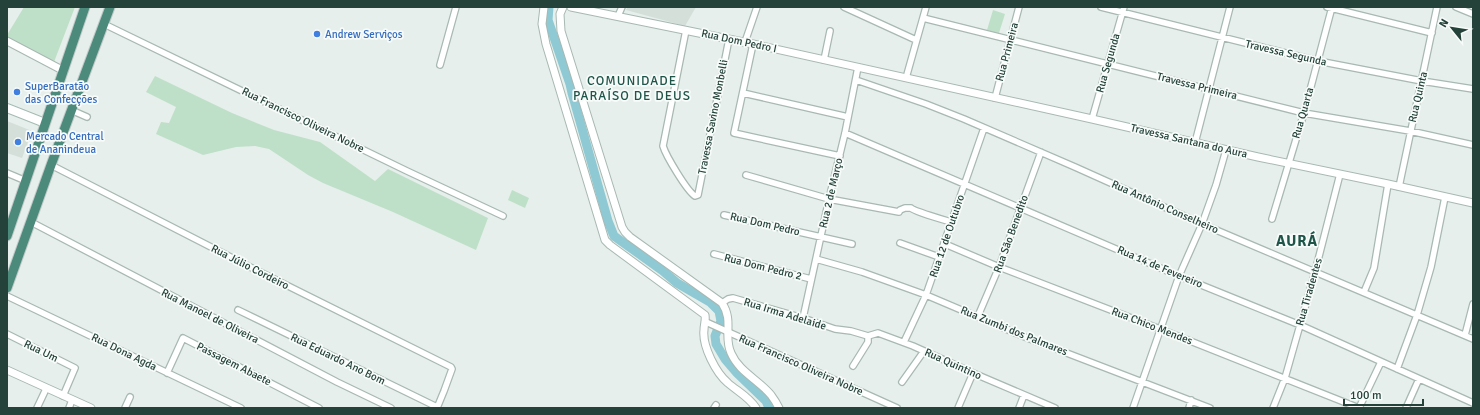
<svg xmlns="http://www.w3.org/2000/svg" width="1480" height="415" viewBox="0 0 1480 415" font-family="Signika,sans-serif">
  <style>
    .built { fill: #d4dfda }
    .green { fill: #bfe0c8 }
    .lines { fill: none; stroke-linecap: round; stroke-linejoin: round }
    .river { stroke: #8ec9d4; stroke-width: 9 }
    .minor-casing { stroke: #a8b8b2; stroke-width: 8 }
    .tertiary-casing { stroke: #a8b8b2; stroke-width: 9 }
    .secondary-casing { stroke: #a4bbb3; stroke-width: 10 }
    .trunk-casing { stroke: #c2cac8; stroke-width: 11 }
    .minor { stroke: #fff; stroke-width: 5.5 }
    .tertiary { stroke: #fff; stroke-width: 7 }
    .secondary { stroke: #fff; stroke-width: 8 }
    .trunk { stroke: #4c8a7c; stroke-width: 9 }
    .shop-dot { fill: #3f7fe0; stroke: #f7fbf9; stroke-width: 1.5 }
    .labels { text-anchor: middle; dominant-baseline: central; stroke-width: 3.5; stroke-linejoin: round; paint-order: stroke }
    .shop-label { font-size: 11px; fill: #366cbe; stroke: #f7fbf9; text-anchor: start }
    .street-label { font-size: 11px; fill: #24423a; stroke: #f7fbf9 }
    .quarter-label { font-size: 13px; letter-spacing: 1px; fill: #1f5548; stroke: #f7fbf9 }
    .district-label { font-size: 15px; font-weight: bold; letter-spacing: 1px; fill: #1f5548; stroke: #f7fbf9 }
  </style>
  <rect width="100%" height="100%" fill="#e6efeb"/>
  <!-- built -->
  <path class="built" d="M628,7h68l-11,19 -59,-16z
    M7,121l25,10 -10,27 -15,-5z"/>
  <!-- green -->
  <path class="green" d="M24,7h51l-21,55 -47,-25v-2z
    M993,10l12,4 -6,19 -12,-3z
    M155,76l77,37 42,17 46,12 55,39 13,-12 100,49 -12,32 -83,-38 -70,-29 -15,-8 -39,-26 -14,-3 -19,1 -33,8 -47,-21 5,-12 8,1 7,-16 -30,-15z
    M512,190l17,8 -4,10 -17,-8z"/>
  <g class="lines">
    <!-- river -->
    <path class="river" d="M549,7l-1,13 22,64 2,9 36,128 6,15 49,35 14,12 33,19 9,9 2,10 -6,15 1,8 9,15 12,14 29,28 3,7"/>
    <!-- minor casing -->
    <g class="minor-casing">
      <path id="minor" d="M844,7l72,33
        M1101,7l217,54 104,20 51,8
        M1327,7l105,26
        M1456,7l17,7
        M618,16l4,-9
        M923,18l381,95 106,18 63,14
        M104,24l303,147 96,45
        M686,30l-23,116c3,10 24,45 32,50l3,-1 31,-156
        M745,42l12,-35
        M753,44l-19,89 106,23
        M824,60l6,-29
        M440,65l16,-58
        M906,78l20,-71
        M856,80l70,24 38,15 111,48 127,57 271,115
        M743,93l105,24
        M995,98l24,-91
        M71,110l16,7
        M1092,119l32,-112
        M845,133l334,143 121,49 173,78
        M1195,143l35,-136
        M51,165l199,102 201,100 1,2 -8,22 -7,17
        M7,173l19,8
        M746,175l83,24 70,13 1,-2 5,-2h6c3,3 33,12 40,14
        M1399,187l38,-180
        M724,215l128,29
        M1272,219l32,-106 28,-106
        M31,222l306,160 54,26
        M900,243l39,14
        M945,244l54,23 161,62 199,79
        M714,254l97,25
        M816,259l46,13 64,23 99,42 185,71
        M1364,292l10,-24 14,-84
        M7,296l234,112
        M722,303l6,-4 5,-1 70,20 32,11 16,2 17,5 10,-3 35,13 60,27 82,35
        M238,310l199,97
        M978,316l21,-49 42,-115
        M803,318l26,-119 16,-66 13,-66
        M706,322l191,86
        M7,334l68,34 -12,28
        M1465,335l8,-31
        M904,342l22,-47 58,-167
        M853,366l15,-24v-6
        M1397,369l20,-54 14,-48 14,-70
        M167,373l16,-35 136,70
        M902,382l22,-31
        M37,408l9,-19
        M69,408l3,-8
        M125,408l5,-11
        M714,408l2,-3
        M958,408l15,-35
        M1019,408l5,-13
        M1133,408l46,-132 23,-52 14,-39 10,-35
        M1189,408l2,-8
        M1273,408l12,-30 30,-106 25,-98
        M1359,408l22,-46
        M1406,408l13,-29"/>
    </g>
    <!-- tertiary casing -->
    <g class="tertiary-casing">
      <path id="tertiary" d="M544,7l-2,17 4,20 59,196 5,5 95,70c1,6 -1,9 -1,15 -2,16 12,43 24,53 9,8 21,14 28,25
        M563,7l-3,7 1,17 61,196 3,5 5,5 92,66c12,18 1,33 9,50 8,19 28,27 40,42 3,4 6,9 8,13
        M571,7l182,37 339,75 166,38 130,27 85,19
        M7,41l57,30
        M7,370l84,38"/>
    </g>
    <!-- secondary casing -->
    <g class="secondary-casing">
      <path id="secondary" d="M7,108l38,15"/>
    </g>
    <!-- trunk casing -->
    <g class="trunk-casing">
      <path id="trunk" d="M7,236l78,-229
        M7,288l44,-123 59,-158"/>
    </g>
    <!-- minor -->
    <use href="#minor" class="minor"/>
    <!-- tertiary -->
    <use href="#tertiary" class="tertiary"/>
    <!-- secondary -->
    <use href="#secondary" class="secondary"/>
    <!-- trunk -->
    <use href="#trunk" class="trunk"/>
  </g>
  <!-- markers -->
  <g class="shop-dot">
    <circle cx="317" cy="34" r="4"/>
    <circle cx="17" cy="92" r="4"/>
    <circle cx="18" cy="142" r="4"/>
  </g>
  <g class="labels">
    <!-- shop labels -->
    <g class="shop-label">
      <text x="325" y="34">Andrew Serviços</text>
      <text x="25" y="86">SuperBaratão<tspan x="25" dy="13">das Confecções</tspan></text>
      <text x="26" y="136">Mercado Central<tspan x="26" dy="13">de Ananindeua</tspan></text>
    </g>
    <!-- street labels -->
    <g class="street-label">
      <text transform="translate(739 41) rotate(12)">Rua Dom Pedro I</text>
      <text transform="translate(1007 52) rotate(-75)">Rua Primeira</text>
      <text transform="translate(1286 53) rotate(13)">Travessa Segunda</text>
      <text transform="translate(1108 63) rotate(-74)">Rua Segunda</text>
      <text transform="translate(1197 86) rotate(14)">Travessa Primeira</text>
      <text transform="translate(1418 97) rotate(-77)">Rua Quinta</text>
      <text transform="translate(1303 113) rotate(-74)">Rua Quarta</text>
      <text transform="translate(713 117) rotate(-79)">Travessa Savino Monbelli</text>
      <text transform="translate(303 120) rotate(26)">Rua Francisco Oliveira Nobre</text>
      <text transform="translate(1189 141) rotate(13)">Travessa Santana do Aura</text>
      <text transform="translate(831 193) rotate(-77)">Rua 2 de Março</text>
      <text transform="translate(1165 207) rotate(24)">Rua Antônio Conselheiro</text>
      <text transform="translate(765 224) rotate(13)">Rua Dom Pedro</text>
      <text transform="translate(1011 234) rotate(-70)">Rua São Benedito</text>
      <text transform="translate(947 236) rotate(-71)">Rua 12 de Outubro</text>
      <text transform="translate(250 267) rotate(27)">Rua Júlio Cordeiro</text>
      <text transform="translate(763 267) rotate(14)">Rua Dom Pedro 2</text>
      <text transform="translate(1160 267) rotate(23)">Rua 14 de Fevereiro</text>
      <text transform="translate(1309 292) rotate(-74)">Rua Tiradentes</text>
      <text transform="translate(785 314) rotate(17)">Rua Irma Adelaide</text>
      <text transform="translate(210 316) rotate(27)">Rua Manoel de Oliveira</text>
      <text transform="translate(1152 326) rotate(21)">Rua Chico Mendes</text>
      <text transform="translate(1014 331) rotate(22)">Rua Zumbi dos Palmares</text>
      <text transform="translate(41 351) rotate(26)">Rua Um</text>
      <text transform="translate(124 352) rotate(26)">Rua Dona Agda</text>
      <text transform="translate(338 359) rotate(26)">Rua Eduardo Ano Bom</text>
      <text transform="translate(234 364) rotate(27)">Passagem Abaete</text>
      <text transform="translate(953 364) rotate(24)">Rua Quintino</text>
      <text transform="translate(801 365) rotate(24)">Rua Francisco Oliveira Nobre</text>
    </g>
    <!-- quarter labels -->
    <g class="quarter-label">
      <text x="632" y="81">COMUNIDADE<tspan x="632" dy="15">PARAÍSO DE DEUS</tspan></text>
    </g>
    <!-- district labels -->
    <g class="district-label">
      <text x="1297" y="241">AURÁ</text>
    </g>
  </g>
  <!-- border -->
  <rect width="1480" height="415" fill="none" stroke="#24423a" stroke-width="16"/>
  <!-- north arrow -->
  <g transform="translate(1452 28) rotate(300)" stroke="#f7fbf9" stroke-width="3" paint-order="stroke">
  <path d="M0-3L7 15L0 10L-7 15Z" fill="#24423a"/>
  <text y="-6" font-size="11" font-weight="bold" text-anchor="middle" fill="#24423a">N</text>
  </g>
  <!-- scale -->
  <path d="M1344 399v6h79v-6" fill="none" stroke="#24423a" stroke-width="2"/>
  <text x="1350" y="399" font-size="12" fill="#24423a" stroke="#f7fbf9" stroke-width="3" paint-order="stroke">100 m</text>
</svg>
